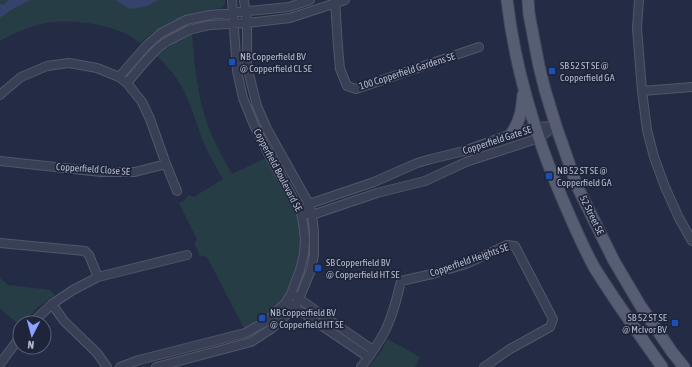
<svg xmlns="http://www.w3.org/2000/svg" width="692" height="367" viewBox="0 0 692 367" font-family="'Asap Condensed',sans-serif">
  <style>
    .green { fill: #263d46 }
    .water { fill: #35426c }
    .lines { fill: none; stroke-linecap: round; stroke-linejoin: round }
    .minor-casing { stroke: #51576b; stroke-width: 10 }
    .major-casing { stroke: #43485d; stroke-width: 13 }
    .minor { stroke: #393f54; stroke-width: 8 }
    .major { stroke: #575e74; stroke-width: 11 }
    .transit-dot { fill: #1a4fb4; stroke: #1e243a; stroke-width: 1.5 }
    .labels { text-anchor: middle; dominant-baseline: central; stroke-width: 3.5; stroke-linejoin: round; paint-order: stroke }
    .poi-label { font-size: 10px; fill: #b6bbce; stroke: #1e243a; text-anchor: start }
    .street-label { font-size: 10px; fill: #b6bbce; stroke: #1e243a }
  </style>
  <rect width="100%" height="100%" fill="#242c45"/>
  <!-- green -->
  <path class="green" d="M0,0h225c0,4 0,6 -4,8 -31,4 -57,14 -81,35 -6,-4 -12,-9 -18,-11 -21,-9 -54,-13 -76,-9 -16,3 -32,10 -46,18z
    M192,34c3,35 6,70 20,102 6,13 13,26 20,38l34,-16c6,10 12,21 18,32 5,9 10,17 13,27 14,46 -10,91 -53,111l-37,-71 -8,-2 -2,-7 -3,-3 3,-6 -18,-36 5,-2 4,-6 6,2 29,-18c-7,-12 -14,-24 -20,-38 -8,-20 -13,-43 -26,-62 -5,-8 -13,-16 -20,-23 11,-9 22,-17 35,-22z
    M0,278l8,7 42,5 5,5 -17,12 -15,16h-3v3l-20,-18z
    M387,339l33,18 -5,10h-46l13,-17z"/>
  <!-- water -->
  <path class="water" d="M9,0h21l-19,10 -11,8v-14l3,1z
    M115,0h43l-11,6 -17,3z"/>
  <g class="lines">
    <!-- minor casing -->
    <g class="minor-casing">
      <path id="minor" d="M335,0l3,47 2,22 7,17 9,3 123,-42
        M639,0l-2,28 5,63 5,39 7,27 11,30 14,31 13,23
        M119,77l28,-32 14,-12 25,-13 24,-5 79,-8 21,-7
        M127,83l16,-19 15,-16 8,-6 23,-12 21,-5 37,-2 43,-5 55,-18
        M642,91l50,-4
        M0,95l2,-2 19,-16 26,-11 22,-3 28,5 22,9 8,6 15,19 8,17 16,45 -31,8h-34l-101,-11
        M166,164l11,27
        M305,208l4,-4 65,-22 43,-19 14,-4 33,-8 47,-17 24,-7 21,-1
        M308,214l4,1 65,-22 48,-12 41,-19 73,-24 16,-12
        M0,243l85,8 4,4 9,22
        M295,296l78,54
        M52,304l12,17 33,32 10,14
        M290,304l78,53
        M32,323l20,-19 21,-14 25,-13 89,-22
        M0,364l20,-27
        M120,367l19,-7 106,-27 22,-12 19,-19 5,-8 9,-24 4,-16 1,-15 -2,-16 -2,-10 -33,-60 -14,-28 -11,-27 -6,-27 -5,-71
        M156,367l95,-25 20,-13 12,-11 11,-11 5,-8 12,-29 3,-15v-24l-2,-16 -3,-11 -42,-75 -10,-23 -10,-40v-43l-3,-23
        M361,367c9,-11 17,-23 24,-36 8,-16 12,-33 16,-50l31,-7 34,-10 41,-19 8,1 38,73 -3,8 -40,22 -26,18"/>
    </g>
    <!-- major casing -->
    <g class="major-casing">
      <path id="major" d="M507,0c8,68 28,135 55,198 10,23 20,47 32,69 21,34 45,67 68,100
        M528,0l1,14 10,52 6,24 11,36 21,60 37,75 26,44 32,47 12,15
        M511,134c9,-12 11,-25 12,-39"/>
    </g>
    <!-- minor -->
    <use href="#minor" class="minor"/>
    <!-- major -->
    <use href="#major" class="major"/>
  </g>
  <!-- markers -->
  <g class="transit-dot">
    <rect x="228" y="58" width="8" height="8" rx="2"/>
    <rect x="548" y="67" width="8" height="8" rx="2"/>
    <rect x="545" y="172" width="8" height="8" rx="2"/>
    <rect x="314" y="264" width="8" height="8" rx="2"/>
    <rect x="258" y="314" width="8" height="8" rx="2"/>
    <rect x="671" y="319" width="8" height="8" rx="2"/>
  </g>
  <g class="labels">
    <!-- poi labels -->
    <g class="poi-label">
      <text x="240" y="56">NB Copperfield BV<tspan x="240" dy="12">@ Copperfield CL SE</tspan></text>
      <text x="560" y="65">SB 52 ST SE @<tspan x="560" dy="12">Copperfield GA</tspan></text>
      <text x="557" y="170">NB 52 ST SE @<tspan x="557" dy="12">Copperfield GA</tspan></text>
      <text x="326" y="262">SB Copperfield BV<tspan x="326" dy="12">@ Copperfield HT SE</tspan></text>
      <text x="270" y="312">NB Copperfield BV<tspan x="270" dy="12">@ Copperfield HT SE</tspan></text>
      <text x="667" y="317" text-anchor="end">SB 52 ST SE<tspan x="667" dy="12">@ McIvor BV</tspan></text>
    </g>
    <!-- street labels -->
    <g class="street-label">
      <text transform="translate(407 71) rotate(-18)">100 Copperfield Gardens SE</text>
      <text transform="translate(497 140) rotate(-18)">Copperfield Gate SE</text>
      <text transform="translate(93 169) rotate(4)">Copperfield Close SE</text>
      <text transform="translate(278 170) rotate(62)">Copperfield Boulevard SE</text>
      <text transform="translate(592 215) rotate(64)">52 Street SE</text>
      <text transform="translate(469 260) rotate(-19)">Copperfield Heights SE</text>
    </g>
  </g>
  <!-- north arrow -->
  <g transform="translate(32 335) rotate(186)"><circle r="19" fill="#1e243a" stroke="#5b6075"/>
  <path d="M0-3L7 15L0 10L-7 15Z" fill="#8aa3ff"/>
  <text y="-6" font-size="11" font-weight="bold" text-anchor="middle" fill="#b6bbce">N</text>
  </g>
</svg>
